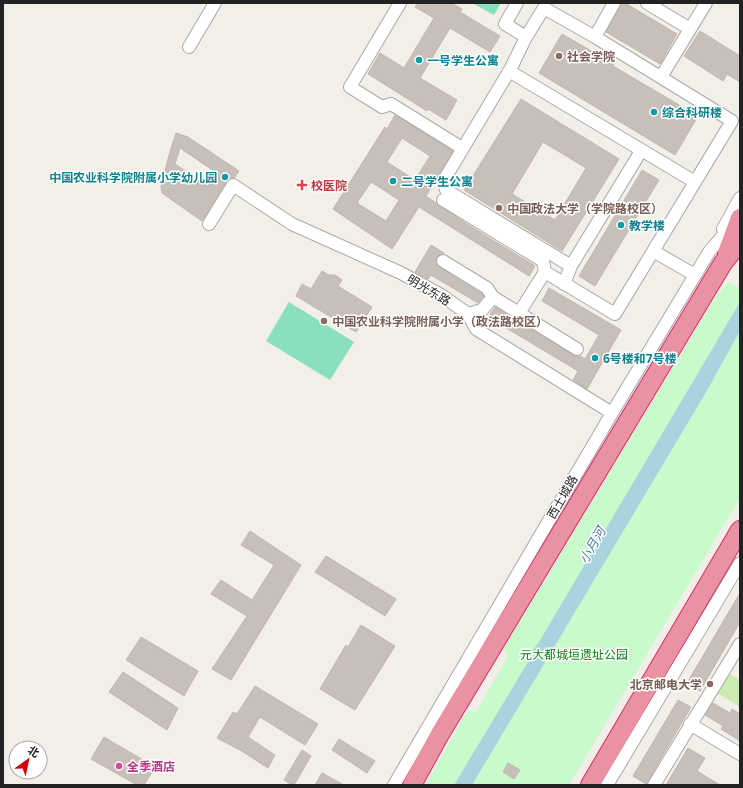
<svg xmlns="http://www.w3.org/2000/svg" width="743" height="788" viewBox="0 0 743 788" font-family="'Noto Sans','Noto Sans SC',sans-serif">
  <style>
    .grass { fill: #cdebb0 }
    .park { fill: #c8facc }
    .pitch { fill: #88e0be }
    .water { fill: #aad3df }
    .building { fill: #c7bfb8; stroke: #c4b6ab; fill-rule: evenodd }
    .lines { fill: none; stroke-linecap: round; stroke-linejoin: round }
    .minor-casing { stroke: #a9a9a9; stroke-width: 14 }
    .highway-casing { stroke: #dc2a67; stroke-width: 20 }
    .minor { stroke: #fff; stroke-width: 12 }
    .highway { stroke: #e892a2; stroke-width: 18 }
    .education-dot { fill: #8d6e63; stroke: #fff; stroke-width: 1.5 }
    .culture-dot { fill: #0f9aa8; stroke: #fff; stroke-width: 1.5 }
    .health-dot { fill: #e0444e; stroke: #fff; stroke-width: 1.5 }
    .hotel-dot { fill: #d1479c; stroke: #fff; stroke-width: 1.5 }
    .labels { text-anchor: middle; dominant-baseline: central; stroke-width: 3; stroke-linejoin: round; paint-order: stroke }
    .education-label { font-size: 12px; font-weight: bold; fill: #785e54; stroke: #fff; text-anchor: start }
    .culture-label { font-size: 12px; font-weight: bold; fill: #0d838f; stroke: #fff; text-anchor: start }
    .health-label { font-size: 12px; font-weight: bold; fill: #be3a42; stroke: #fff; text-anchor: start }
    .street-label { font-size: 12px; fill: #222; stroke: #fff }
    .park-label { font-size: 12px; fill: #0c8416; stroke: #fff }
    .hotel-label { font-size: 12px; font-weight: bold; fill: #b23c85; stroke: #fff; text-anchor: start }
    .water-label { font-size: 13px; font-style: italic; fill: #4a7aab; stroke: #fff }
  </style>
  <rect width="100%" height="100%" fill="#f2efe9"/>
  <!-- grass -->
  <path class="grass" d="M729,673l11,7v27l-23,-14z"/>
  <!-- park -->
  <path class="park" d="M729,282l11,5v211l-171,287h-144l43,-75 8,2 32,-56 -4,-8 212,-352z"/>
  <!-- pitch -->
  <path class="pitch" d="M472,3h29l-7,12z
    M289,302l65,40 -24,38 -64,-39z"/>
  <!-- water -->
  <path class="water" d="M740,302v29l-35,63 -233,391h-18l74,-123 -1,-4 12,-16z"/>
  <!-- building -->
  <path class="building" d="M418,3h33l11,6 -2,3 40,24 -10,16 -40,-24 -30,50 37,22 -11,20 -18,-11 -1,2 -59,-37 12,-21 24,15 30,-50 -19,-11z
    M621,3h4l52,31 -17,30 -54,-32z
    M700,31l40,25v26l-13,-8 -4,7 -39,-25z
    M562,34l52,30 -1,2 85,50 -23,39 -136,-82z
    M521,99l98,60 -57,92 -98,-61zM543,142l43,26 -31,52 -43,-26z
    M395,115l58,36 -27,45 39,27 70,43 -6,10 -110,-69 -27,42 -59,-40 52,-82 2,2zM402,138l28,18 -15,24 -28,-18zM371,182l28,18 -13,21 -29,-18z
    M176,133l12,4 51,34 -5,7 -7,3 -25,40 -40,-28 -1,-7 8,-31zM180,148l37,25 -9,13 -33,-22z
    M642,170l17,10 -64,106 -16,-10z
    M431,245l13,8 -8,4v4l3,6 43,27 2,2 -6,7 -47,-28 -3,4 -13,-7z
    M322,271l7,4h6l7,5 -4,6 34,21 -16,25 -60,-36 6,-12 9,5z
    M549,288l72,42 -34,59 -14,-9 5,-9 -90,-54 7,-10 78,48 7,1 5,3 14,-24 -57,-34z
    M250,531l51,34 -70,115 -19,-11 35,-53 -36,-22 10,-14 31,20 22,-35 -33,-20z
    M326,556l70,43 -11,17 -70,-44z
    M740,593v29l-40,69 -13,-8z
    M361,625l34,21 -40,64 -35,-21 26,-44 2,2z
    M141,637l57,34 -14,25 -58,-36z
    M123,672l55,36 -11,22 -58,-38z
    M255,686l63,38 -13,21 -45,-28 -12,20 27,18 -7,13 -28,-18 -23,-12 16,-26 4,2z
    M678,700l13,7 -45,77 -13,-8z
    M713,703l17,10 2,-4 8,5v27l-19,-12 2,-3 -18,-11z
    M104,737l51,30 -11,18h-7l-46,-26z
    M339,739l36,22 -8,12 -35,-23z
    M688,748l17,10 -8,13 23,14h-54z
    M302,750l9,6 -17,29h-2l-8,-5z
    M508,763l12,7 -6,9 -11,-7z
    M322,773l22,12h-29z"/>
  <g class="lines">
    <!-- minor casing -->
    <g class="minor-casing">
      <path id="minor" d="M400,3l-50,84 32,20 9,-3 71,44
        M517,3l-12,21 21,13
        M647,3l43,26
        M595,37l19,-34
        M189,47l26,-44
        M509,71l186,111
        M661,77l45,-74
        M443,200l100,61 2,11 -26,41
        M209,224l24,-39 59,39 109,49 40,22 27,19 8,15 136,84
        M723,229l17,-31
        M653,251l42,24
        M443,261l44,27 6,9
        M571,266l70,-115
        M545,272l70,42 117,-193 -137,-84 -51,-29 -18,29 -15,31 -67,112 2,10 125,76 -7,18
        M468,314l14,-4 11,-13 84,52
        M690,724l50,30
        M394,785l218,-372 97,-161 26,-30
        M607,785l133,-222
        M654,785l86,-141"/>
    </g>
    <!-- highway casing -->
    <g class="highway-casing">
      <path id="highway" d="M727,253l13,-35
        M412,785l28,-51 283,-471 17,-21
        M590,785l150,-255"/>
    </g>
    <!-- minor -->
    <use href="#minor" class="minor"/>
    <!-- highway -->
    <use href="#highway" class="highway"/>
  </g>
  <!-- markers -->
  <g class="education-dot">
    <circle cx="559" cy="56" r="4"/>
    <circle cx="499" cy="208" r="4"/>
    <circle cx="324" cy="321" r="4"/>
    <circle cx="710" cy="684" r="4"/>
  </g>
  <g class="culture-dot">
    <circle cx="419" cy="60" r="4"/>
    <circle cx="654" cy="112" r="4"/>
    <circle cx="225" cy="177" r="4"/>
    <circle cx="393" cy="181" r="4"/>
    <circle cx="621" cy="225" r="4"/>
    <circle cx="595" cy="358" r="4"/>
  </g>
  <path class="health-dot" d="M300 179h4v4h4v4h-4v4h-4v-4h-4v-4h4z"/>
  <circle class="hotel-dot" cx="119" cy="766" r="4"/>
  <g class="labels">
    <!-- education labels -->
    <g class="education-label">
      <text x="567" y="56">社会学院</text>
      <text x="507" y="208">中国政法大学（学院路校区）</text>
      <text x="332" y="321">中国农业科学院附属小学（政法路校区）</text>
      <text x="702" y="684" text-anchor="end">北京邮电大学</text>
    </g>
    <!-- culture labels -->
    <g class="culture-label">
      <text x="427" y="60">一号学生公寓</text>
      <text x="662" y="112">综合科研楼</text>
      <text x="217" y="177" text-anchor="end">中国农业科学院附属小学幼儿园</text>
      <text x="401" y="181">二号学生公寓</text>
      <text x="629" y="225">教学楼</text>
      <text x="603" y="358">6号楼和7号楼</text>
    </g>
    <!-- health labels -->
    <g class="health-label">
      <text x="311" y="185">校医院</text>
    </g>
    <!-- street labels -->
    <g class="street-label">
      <text transform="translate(429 290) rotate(31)">明光东路</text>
      <text transform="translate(562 497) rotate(-60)">西土城路</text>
    </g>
    <!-- park labels -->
    <g class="park-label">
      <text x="574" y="654">元大都城垣遗址公园</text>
    </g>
    <!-- hotel labels -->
    <g class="hotel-label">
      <text x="127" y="766">全季酒店</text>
    </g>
    <!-- water labels -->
    <g class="water-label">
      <text transform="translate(592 545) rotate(-60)">小月河</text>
    </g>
  </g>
  <!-- border -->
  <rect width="743" height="788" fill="none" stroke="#222222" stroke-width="8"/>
  <!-- north arrow -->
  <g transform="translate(28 760) rotate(33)"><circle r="19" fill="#ffffff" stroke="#a7a7a7"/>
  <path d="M0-3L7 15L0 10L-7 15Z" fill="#d40000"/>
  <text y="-6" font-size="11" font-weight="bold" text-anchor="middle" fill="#222222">北</text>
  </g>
</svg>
